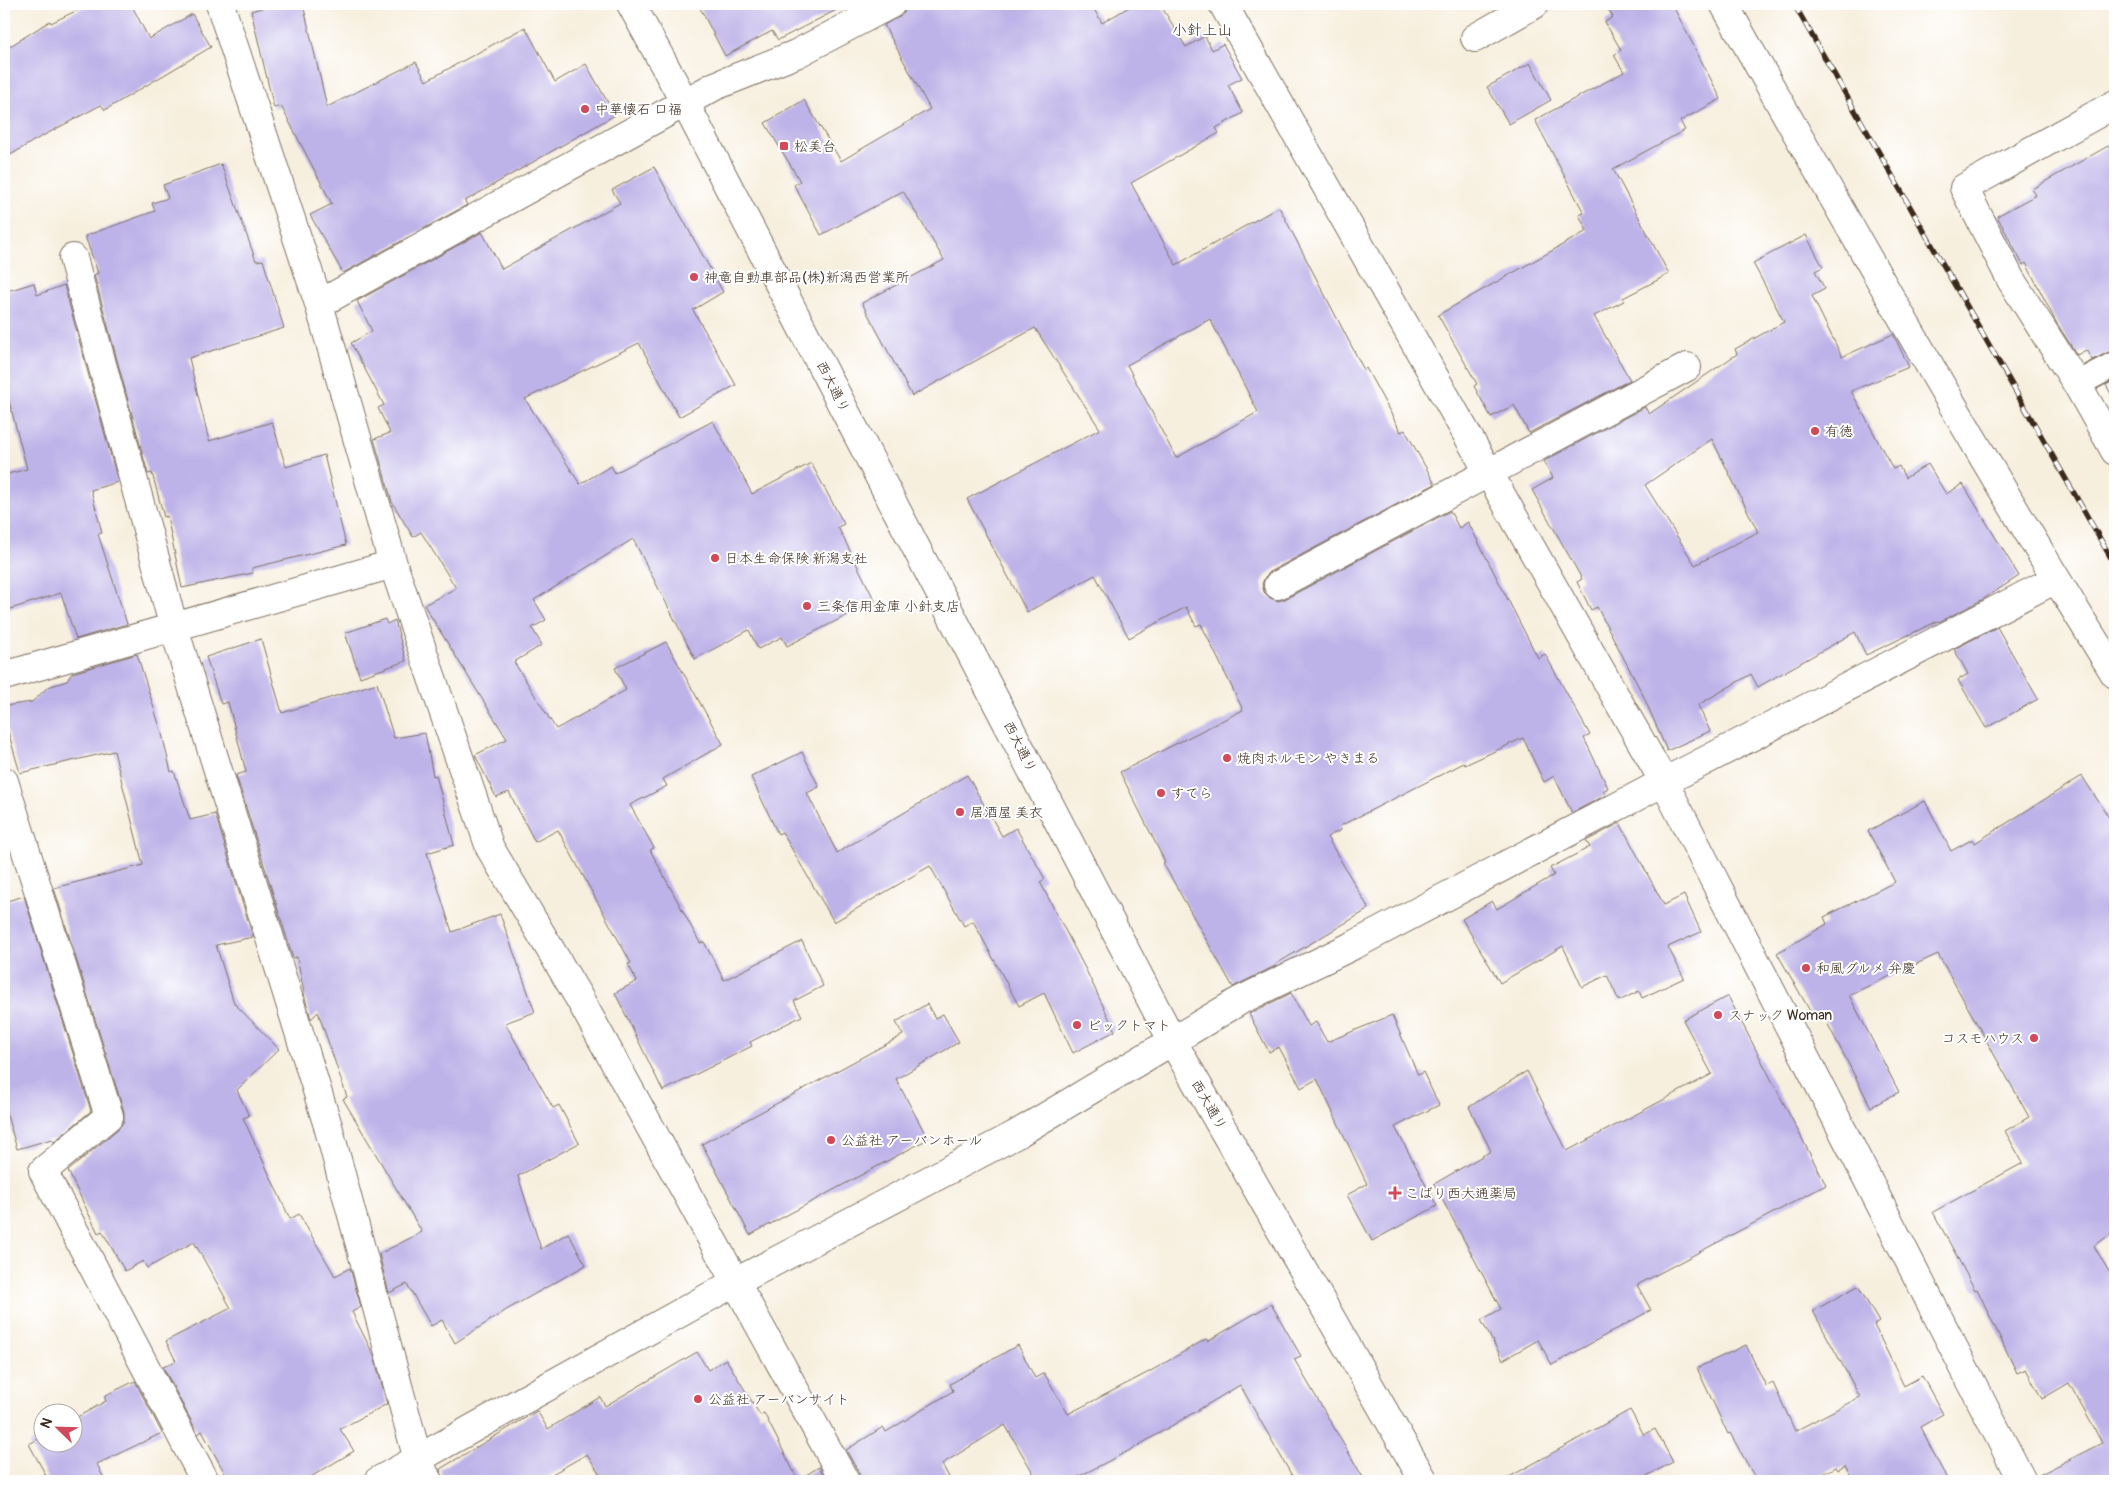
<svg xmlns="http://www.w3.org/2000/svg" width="2119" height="1485" viewBox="0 0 2119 1485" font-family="Pangolin,'Klee One',sans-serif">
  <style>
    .building { fill: #beb3e8; fill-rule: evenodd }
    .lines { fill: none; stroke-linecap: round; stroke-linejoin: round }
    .service-casing { stroke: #7d6f61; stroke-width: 28 }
    .minor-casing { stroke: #7d6f61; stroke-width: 30 }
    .tertiary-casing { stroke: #7d6f61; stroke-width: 30 }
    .service { stroke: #fff; stroke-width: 25 }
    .minor { stroke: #fff; stroke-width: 28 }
    .tertiary { stroke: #fff; stroke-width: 28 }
    .rail-casing { stroke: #3b2a1e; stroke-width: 5.5 }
    .rail { stroke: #fff; stroke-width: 4; stroke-dasharray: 11; stroke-linecap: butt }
    .poi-dot { fill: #d1495b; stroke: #fff; stroke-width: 2 }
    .labels { text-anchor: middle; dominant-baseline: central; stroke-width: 4; stroke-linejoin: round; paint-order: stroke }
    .poi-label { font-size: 14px; fill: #3b2a1e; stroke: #fff; text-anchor: start }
    .street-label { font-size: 14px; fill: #3b2a1e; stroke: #fff }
    .neighbourhood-label { font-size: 15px; fill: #3b2a1e; stroke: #fff }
  </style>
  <rect width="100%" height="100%" fill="#fff"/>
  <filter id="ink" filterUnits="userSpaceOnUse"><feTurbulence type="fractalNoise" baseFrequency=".02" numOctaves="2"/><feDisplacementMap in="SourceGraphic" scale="10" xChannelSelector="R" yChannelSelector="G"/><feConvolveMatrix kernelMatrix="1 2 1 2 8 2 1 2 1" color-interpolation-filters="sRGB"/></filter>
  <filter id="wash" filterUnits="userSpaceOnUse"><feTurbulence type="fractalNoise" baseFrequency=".0096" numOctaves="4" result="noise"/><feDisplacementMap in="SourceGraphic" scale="20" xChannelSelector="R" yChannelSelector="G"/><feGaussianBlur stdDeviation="1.12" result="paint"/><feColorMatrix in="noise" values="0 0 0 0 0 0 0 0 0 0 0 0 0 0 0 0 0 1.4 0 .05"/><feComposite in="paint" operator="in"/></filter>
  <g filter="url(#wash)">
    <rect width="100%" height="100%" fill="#f7efde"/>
    <g id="blocks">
      <!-- building -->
      <path class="building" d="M90,4h41l18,35 43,-25 19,33 -106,63 -4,-5 -66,35 -31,19v-109l46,-29 1,2z
        M275,4h28l24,103 89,-45 10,19 99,-54 30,55 31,-18 29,51 -150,86 2,4 -124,68 -33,-58 22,-11 -51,-98 -7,2 -23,-97z
        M698,4h150l-70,36 -6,-9 -47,25z
        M906,4h185l11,19 32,-19h26l26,43 19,-11 7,14 11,-6 19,34 -14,7 15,28 -27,15 3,5 -88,50 45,82 103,-58 85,163 2,-2 35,64 4,-2 30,54 -164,87 -6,6 -3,7 2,8 6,6 8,3 7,-2 165,-88 9,17 9,-6 70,136 7,-4 45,81 -6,3 24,50 -5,3 3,4 -34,18 -18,-37 -10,6 -21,-44 -58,27 -1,-2 -124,63 1,4 -14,7 42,72 -93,55 1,1 -44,22 -70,-124 2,-1 -45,-90 123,-62 -42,-86 -5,2 -10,-19 -57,31 -34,-63 -68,37 -60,-113 133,-70 -65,-101 -123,68 -50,-93 82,-43 -41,-69 -82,44 -27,-50 6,-4 -35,-58 39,-23 37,61 89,-52 -46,-84 20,-12zM1210,319l48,93 -82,46 -49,-93z
        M1605,4h67l49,95 -41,22 5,9 -72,39 56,105 -46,24 1,3 -30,15 36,64 -101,53 -15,-28 -23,12 -17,-31 3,-2 -39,-69 149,-84 -8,-16 5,-2 -49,-93 89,-48 -10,-17 7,-5 -16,-28 8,-5z
        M1530,63l21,37 -42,24 -22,-37z
        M2115,142v208l-23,10 -6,-10 -9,5 -21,-33 -30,-59 -3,2 -26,-49 39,-21 -4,-6z
        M221,164l35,97 7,-1 21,68 -95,30 20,83 63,-19 14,45 38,-12 22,90 -94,23 1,5 -71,15 -15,-72 -3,1 -12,-44 -4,1 -54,-199 4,-2 -13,-37 70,-25 -3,-8 16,-5 -5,-13z
        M654,167l69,125 -30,18 43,75 -57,32 -40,-74 -114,56 55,85 31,-18 4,7 98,-52 39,73 59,-31 33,61 -6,3 37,74 -88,45 -5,-9 -24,12 -9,-19 -54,29 -62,-120 -99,61 12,20 -14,8 10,17 -28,17 42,67 70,-39 -11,-22 51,-26 57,102 -60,35 4,7 -37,19 24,43 -4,2 50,93 4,-1 20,38 78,-39 21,45 -29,15 8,15 -52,26 2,4 -89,45 -48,-98 22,-12 -9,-17 3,-1 -73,-133 -23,12 -26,-50 -13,5 -21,-42 32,-16 -83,-134 32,-17 -35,-56 -8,5 -21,-35 -18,-63 16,-6 -12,-25 6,-3 -33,-62 21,-12 -15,-30 125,-69 20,37 118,-66 -8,-13z
        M1806,235l17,32 -8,4 10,18 -13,7 30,61 51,-23 16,33 -58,24 42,78 6,-3 6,12 23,-14 18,30 17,-10 56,92 -37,24 -43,22 -1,-1 -72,34 -11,-23 -97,55 -7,-13 -53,31 12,26 -43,20 -24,-56 -46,-88 -6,3 -14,-28 5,-3 -50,-89 21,-12 -9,-17 101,-54 4,7 88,-60 -2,-5 49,-27 -31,-59zM1712,439l46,93 -63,33 -50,-80z
        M34,283l3,12 27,-10 54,197 -27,8 11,43 -4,1 29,90 -51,15 -15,-46 -57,18v-136l23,-6 -23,-87v-90z
        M2115,380v21l-9,-16z
        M385,619l2,5 8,-4 11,41 -46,16 -15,-44z
        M1997,627l41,72 -52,29 -28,-48 10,-6 -14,-25z
        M261,639l21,74 95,-30 17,55 31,-5 8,43 3,-1 18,70 -27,8 25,79 48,-18 35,98 -30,11 48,85 6,-3 20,38 -61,33 23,73 27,-16 18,32 -78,44 -53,34 -13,-23 -11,6 -24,-42 -18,9 -10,-39 43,-22 -79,-133 4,-2 -29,-85 -7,7 -6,-21 -8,-41 -4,1 -57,-183 10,-3 -18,-70 -7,2 -15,-47z
        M137,654l25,80 9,38 3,-1 16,49 25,-6 38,123 -37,8 18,58 45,46 -42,41 12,26 -6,2 47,101 9,-5 36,62 15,-8 11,39 -9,5 22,44 13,48 -47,25 14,22 -50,30h-75l-27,-50 -4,3 -35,-67 13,-6 -10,-20 65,-33 -37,-66 -47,26 -4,-7 -18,10 -23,-40 -4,2 -30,-62 51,-43 5,-7v-9l-70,-224 89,-23 -29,-114 -94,22 -16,-56v-11l28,-4 16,-15 19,-6 5,-8z
        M802,752l17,35 -12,6 30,60 130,-78 35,61 14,-8 29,51 -5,3 46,88 29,61 -42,22 -29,-60 -25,13 -46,-85 -9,5 -34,-60 -96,56 -52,-90 -4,2 -27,-57z
        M2082,776l33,51v404l-21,15 21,36v199h-77l-1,-5 65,-33 -33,-60 -27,16 -16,-30 -9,4 -40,-84 -2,1 -42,-78 90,-49 -18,-32 24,-14 -91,-163 -89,41 50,97 -28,15 -49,-94 -8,5 -37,-65 50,-29 -3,-7 71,-35 -27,-51 57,-30 26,50 22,-12 2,4z
        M1620,823l44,82 20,-10 17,37 -33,15 16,31 -42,20 -3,-7 -20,10 -12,-26 -25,12 -19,-41 -63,37 -38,-64 30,-18 5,8 57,-34 -4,-7 40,-21 -4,-6z
        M24,896l67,215 -37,31 -2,-3 -35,10 -13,-44v-203z
        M1291,993l18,33 7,-4 11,20 65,-27 26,60 5,-3 16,33 -44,22 42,79 -65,35 -25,-46 20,-11 -50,-105 -16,9 -22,-41 -10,5 -20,-38z
        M1728,996l98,189 -189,100 14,25 -99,55 -14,-25 -35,20 -22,-40 20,-11 -67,-125 57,-33 -22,-44 58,-36 40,80 145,-77 -29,-54z
        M927,1004l8,14 8,-4 16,28 -63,37 32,60 -178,96 -48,-91 201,-109 -7,-13z
        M1858,1286l21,36 -5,3 30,61 18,-10 21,38 -23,13 28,54h-95l-8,-15 -7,4 -2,-3 -25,14h-54l-27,-48 -2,1 -31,-66 49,-23 20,41 7,-3 22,48 65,-34 -47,-86z
        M1271,1304l30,52 -7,3 71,122h-70l-55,-96 -104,62 -66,34h-32l-33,-56 -63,39 9,17h-90l-2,-8 -13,-23 37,-23 3,5 67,-41 -3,-7 68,-39 17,33 9,-5 24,41 81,-42 57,-33 2,2z
        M697,1352l11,18 18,-11 34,56 4,-2 34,67 21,-13 8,14h-223l-17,-27 -47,27h-97l-3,-12 97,-58 11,18 52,-32 5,9z
        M135,1381l27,52 -65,31 8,17h-56l-20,-37 13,-7v5h30v-22l34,-19 -2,-5z
        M1630,1410l14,25 11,-6 18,33 -36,19h-135z"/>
    </g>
  </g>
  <g filter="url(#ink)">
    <use href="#blocks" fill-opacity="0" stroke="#7d6f61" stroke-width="1"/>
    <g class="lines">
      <!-- service casing -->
      <g class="service-casing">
        <path id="service" d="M2077,384l38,-20"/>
      </g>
      <!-- minor casing -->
      <g class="minor-casing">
        <path id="minor" d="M220,4l99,300 74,260 97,284 88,148 267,485
          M1223,4l441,778 358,699
          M1724,4c127,226 254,451 391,670
          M1475,38l60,-34
          M2115,104l-151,84 47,92 66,104 38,67
          M73,258l101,370 154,498 90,334 10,21
          M319,304l396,-218 81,-32 95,-50
          M1278,585l409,-218
          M4,676l389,-112
          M4,781l105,335 -66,55 162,310
          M378,1481l356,-198 281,-148 226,-135 115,-56 308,-162 392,-203"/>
      </g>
      <!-- tertiary casing -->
      <g class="tertiary-casing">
        <path id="tertiary" d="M631,4l54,99 488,939 251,439"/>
      </g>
      <!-- service -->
      <use href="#service" class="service"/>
      <!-- minor -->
      <use href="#minor" class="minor"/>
      <!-- tertiary -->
      <use href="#tertiary" class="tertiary"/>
      <!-- rail casing -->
      <g class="rail-casing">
        <path id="rail" d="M1794,4l321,561"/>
      </g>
      <!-- rail -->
      <use href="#rail" class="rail"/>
    </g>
  </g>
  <!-- markers -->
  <g class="poi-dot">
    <circle cx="585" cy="109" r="5"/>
    <rect x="779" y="141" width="10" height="10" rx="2.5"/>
    <circle cx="694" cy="277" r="5"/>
    <circle cx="1815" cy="431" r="5"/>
    <circle cx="715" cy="558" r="5"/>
    <circle cx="807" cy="606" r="5"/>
    <circle cx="1227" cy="758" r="5"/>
    <circle cx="1161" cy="793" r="5"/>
    <circle cx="960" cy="812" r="5"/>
    <circle cx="1806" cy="968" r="5"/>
    <circle cx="1718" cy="1015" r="5"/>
    <circle cx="1077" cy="1025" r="5"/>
    <circle cx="2034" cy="1038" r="5"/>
    <circle cx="831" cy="1140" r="5"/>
    <path d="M1392.5 1185.5h5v5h5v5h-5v5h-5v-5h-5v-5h5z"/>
    <circle cx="698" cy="1399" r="5"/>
  </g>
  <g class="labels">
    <!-- poi labels -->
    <g class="poi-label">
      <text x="595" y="109">中華懐石 口福</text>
      <text x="794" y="146">松美台</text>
      <text x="704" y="277">神竜自動車部品(株)新潟西営業所</text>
      <text x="1825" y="431">有徳</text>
      <text x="725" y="558">日本生命保険 新潟支社</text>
      <text x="817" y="606">三条信用金庫 小針支店</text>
      <text x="1237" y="758">焼肉ホルモン やきまる</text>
      <text x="1171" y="793">すてら</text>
      <text x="970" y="812">居酒屋 美衣</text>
      <text x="1816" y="968">和風グルメ 弁慶</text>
      <text x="1728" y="1015">スナック Woman</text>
      <text x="1087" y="1025">ビックトマト</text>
      <text x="2024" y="1038" text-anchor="end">コスモハウス</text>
      <text x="841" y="1140">公益社 アーバンホール</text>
      <text x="1405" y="1193">こばり西大通薬局</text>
      <text x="708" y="1399">公益社 アーバンサイト</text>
    </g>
    <!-- street labels -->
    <g class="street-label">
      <text transform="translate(833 387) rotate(63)">西大通り</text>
      <text transform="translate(1020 747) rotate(63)">西大通り</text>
      <text transform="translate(1209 1105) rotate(60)">西大通り</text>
    </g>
    <!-- neighbourhood labels -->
    <g class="neighbourhood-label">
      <text x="1202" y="30">小針上山</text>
    </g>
  </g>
  <!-- margin -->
  <rect width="2119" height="1485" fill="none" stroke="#fff" stroke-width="20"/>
  <!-- north arrow -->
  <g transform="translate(58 1428) rotate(293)"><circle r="24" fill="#ffffff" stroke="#b1aaa5"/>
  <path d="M0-4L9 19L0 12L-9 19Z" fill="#d1495b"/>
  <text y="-8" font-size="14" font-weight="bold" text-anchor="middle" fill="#3b2a1e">N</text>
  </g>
</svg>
